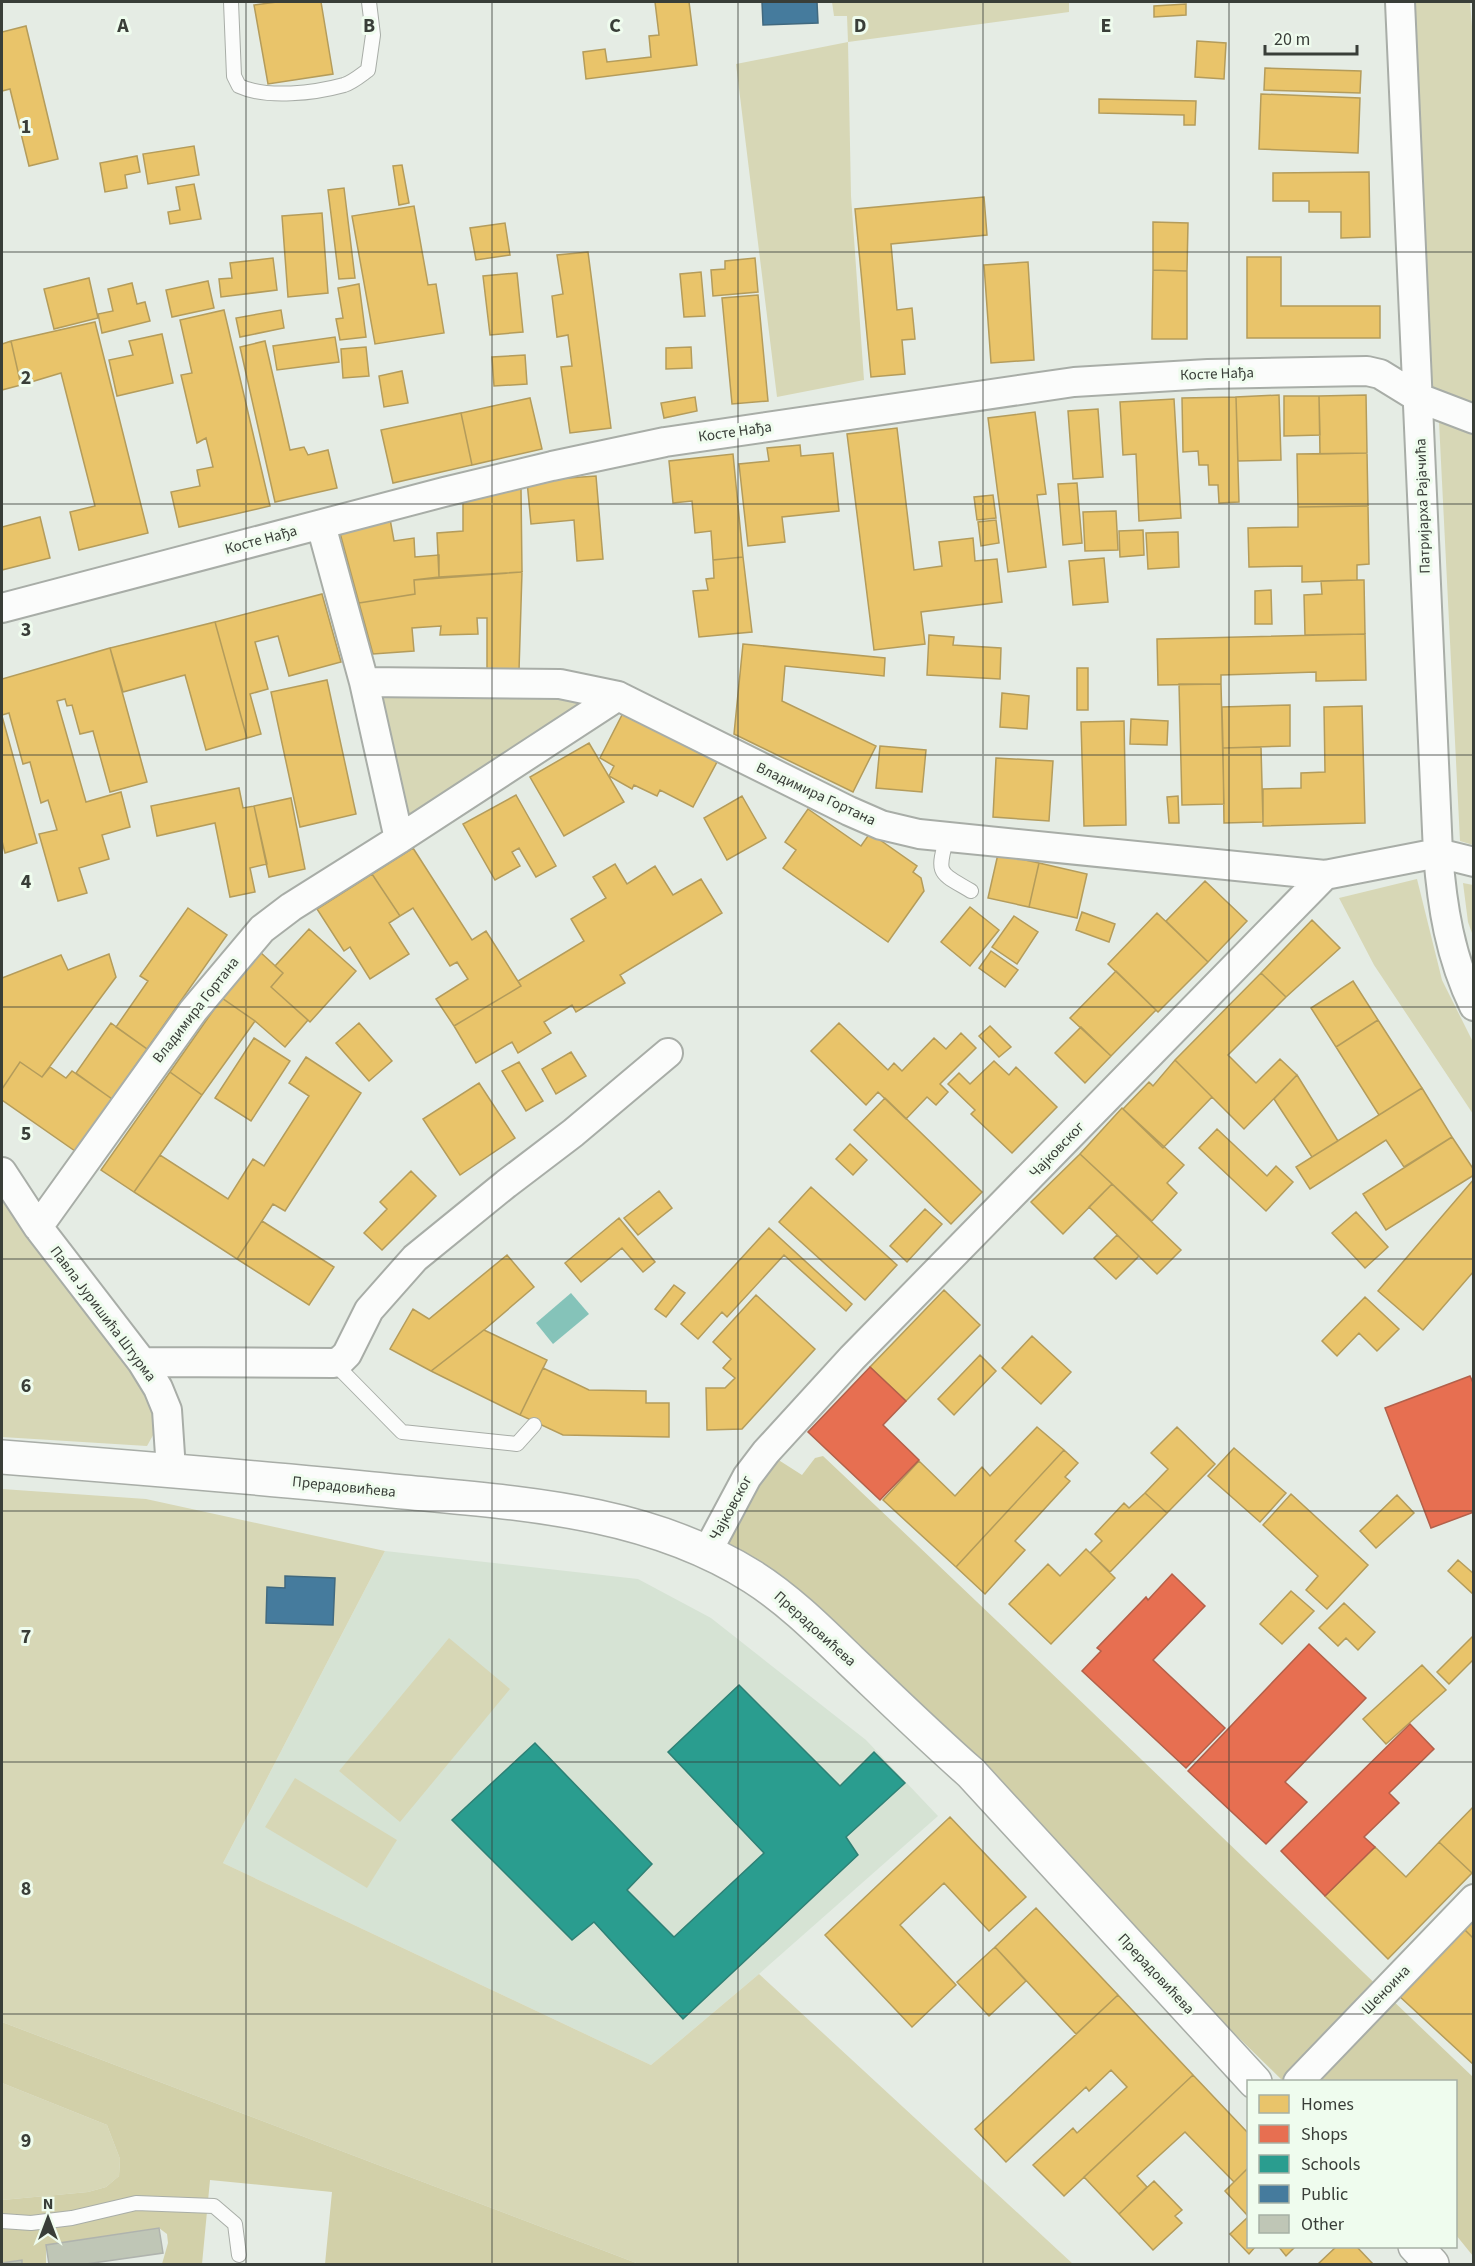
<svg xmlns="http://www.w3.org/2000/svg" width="1475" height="2266" viewBox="0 0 1475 2266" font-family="'Source Sans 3',sans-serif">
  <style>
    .built { fill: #d6e3d4 }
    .green { fill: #d7d7b6 }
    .forest { fill: #d2d0a9 }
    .water { fill: #85c3b9 }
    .homes { fill: #e9c46a; stroke: #b49c5b; stroke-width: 1.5 }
    .shops { fill: #e76f51; stroke: #b3604a; stroke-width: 1.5 }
    .schools { fill: #2a9d8f; stroke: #2e8075; stroke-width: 1.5 }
    .public { fill: #457b9d; stroke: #41697f; stroke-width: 1.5 }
    .building { fill: #bfc6b6; stroke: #afb3ad; stroke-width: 1.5 }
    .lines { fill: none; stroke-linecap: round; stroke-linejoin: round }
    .lane-casing { stroke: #a8ada7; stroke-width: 16 }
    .street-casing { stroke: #a8ada7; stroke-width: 32 }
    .secondary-casing { stroke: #a8ada7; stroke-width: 36 }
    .lane { stroke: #fbfcfb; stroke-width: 14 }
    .street { stroke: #fbfcfb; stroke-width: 28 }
    .secondary { stroke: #fbfcfb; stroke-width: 33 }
    .grid { fill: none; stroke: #393e38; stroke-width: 1.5; stroke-opacity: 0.55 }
    .labels { text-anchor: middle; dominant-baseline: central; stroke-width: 6; stroke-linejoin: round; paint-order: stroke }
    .street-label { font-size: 15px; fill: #393e38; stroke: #effcee }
    .grid-label { font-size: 20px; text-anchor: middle; font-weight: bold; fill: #393e38; stroke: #effcee; stroke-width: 6; stroke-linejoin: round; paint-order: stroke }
  </style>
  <rect width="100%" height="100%" fill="#e5ece4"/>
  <!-- built -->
  <path class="built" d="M385,1551l253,28 73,39 155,122 72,76 -179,158 -108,91 -428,-202z"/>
  <!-- green -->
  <path class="green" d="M832,2h237v10l-221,30 3,154 13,184 -87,17 -41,-333 112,-22 -1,-26h-13z
    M1412,2h58l4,49 -1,352 -43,-14z
    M1439,422l34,11v412l-13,-4z
    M364,682l254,14 -219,143z
    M1417,879l25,101 31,62v72l-99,-149 -35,-67z
    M1463,883l10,2v51l-5,-14z
    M2,1172l165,238 -20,36 -145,-9z
    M2,1489l144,10 239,52 -162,312 428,202 108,-91 314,290h-434l-637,-242z
    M449,1638l61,51 -110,133 -61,-51z
    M295,1778l102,62 -30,48 -102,-61z
    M2,2083l105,42 13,34 -1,17 -13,11 -18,5 -86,8z"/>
  <!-- forest -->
  <path class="forest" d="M766,1452l36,23 13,-17 8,-2c218,205 433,415 650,621v179l-17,-21v-153l-173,-1 -344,-336 -232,-193z
    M2,2022l637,242h-314l7,-72 -122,-12 -8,84h-40l6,-21 -1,-9 -8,-6 -113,17v19h-24l-1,-4 -19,3v-63l86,-8 18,-5 13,-11 1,-17 -13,-34 -105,-42z"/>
  <!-- water -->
  <path class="water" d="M571,1293l18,21 -36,30 -17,-21z"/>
  <!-- homes -->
  <path class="homes" d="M277,2h44l12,72 -65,10 -14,-79z
    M655,2h34l8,63 -111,14 -3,-27 22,-3 2,13 44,-5 -2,-21 10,-1z
    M1186,4v11l-32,2v-11z
    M26,26l32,133 -29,7 -19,-77 -8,2v-59z
    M1197,41l29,2 -2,36 -29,-2z
    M1265,68l96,3 -1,22 -96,-3z
    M1261,94l99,4 -2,55 -99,-4z
    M1099,99l97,2 -1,24h-11v-10l-85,-2z
    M194,146l5,29 -51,9 -5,-30z
    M137,156l3,16 -15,3 2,13 -22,4 -5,-29z
    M402,165l7,38 -10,2 -6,-39z
    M1369,172l1,65 -29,1v-26h-32v-11h-36v-28z
    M194,184l7,35 -31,5 -2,-12 12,-2 -4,-23z
    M344,188l11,90 -16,1 -11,-89z
    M984,197l3,38 -96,9 6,66 15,-2 3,31 -13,1 3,34 -34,3 -16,-168z
    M414,206l14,79 8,-1 8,49 -69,11 -23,-128z
    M322,213l6,80 -40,4 -6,-81z
    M1153,222l35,1 -1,48 -34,-1z
    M505,223l5,32 -34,5 -6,-32z
    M588,252l23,176 -41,5 -9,-66 11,-1 -4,-31 -11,2 -5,-41 11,-2 -6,-39z
    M1247,257h34v49h99v32h-133z
    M273,258l4,32 -56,7 -2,-18 13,-1 -2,-15z
    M755,258l3,34 -45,4 -2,-26 14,-1v-8z
    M1028,262l6,98 -43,3 -7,-98z
    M1153,270l34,1v68h-35z
    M701,272l4,44 -21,1 -4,-43z
    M517,273l6,59 -33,3 -7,-59z
    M89,278l9,40 -44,11 -10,-40z
    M208,281l6,27 -42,9 -6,-27z
    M132,283l5,21 8,-2 5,19 -48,12 -4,-19 15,-3 -5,-22z
    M359,284l7,53 -26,3 -4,-21 7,-1 -5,-30z
    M758,295l10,106 -36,3 -10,-106z
    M224,310l46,196 -91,21 -8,-35 29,-6 -3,-16 16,-3 -7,-29 -9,5 -16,-68 11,-2 -12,-53z
    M281,310l3,18 -44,9 -4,-19z
    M95,322l53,211 -69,17 -9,-38 25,-6 -34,-133 -40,12 -10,-44z
    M162,334l11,49 -56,13 -8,-36 24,-5 -4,-14z
    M335,337l4,25 -62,8 -4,-24z
    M11,341l10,44 -19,5v-46z
    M265,341l25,109 14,-3 4,8 20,-5 9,38 -62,14 -35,-155z
    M366,347l3,29 -26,2 -2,-29z
    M691,347l1,21 -26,1v-21z
    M525,355l2,29 -33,2 -2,-29z
    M402,371l6,32 -24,4 -5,-31z
    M1279,395l2,65 -43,1 -2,-64z
    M1366,395l1,58 -47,1 -1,-58z
    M1284,396h35l1,39 -36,1z
    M695,397l2,14 -33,7 -3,-15z
    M1236,397l3,105 -20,1 -1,-18h-9l-1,-20h-9l-1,-14 -15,1 -1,-54z
    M530,398l12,51 -70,16 -11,-52z
    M1174,399l7,119 -42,3 -3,-67 -13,1 -3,-53z
    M1098,409l5,68 -30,2 -5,-68z
    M1035,412l11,82 -9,1 9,72 -38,5 -20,-154z
    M461,413l11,52 -79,18 -12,-53z
    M897,428l17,142 28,-4 -3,-24 34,-4 2,23 22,-2 5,43 -81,10 4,32 -51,6 -27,-216z
    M800,445l1,11 32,-3 6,58 -57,6 3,25 -37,4 -9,-82 30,-3 -2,-13z
    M1367,453l1,53 -70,1 -1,-53z
    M733,454l10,103 -30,3 -2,-29 -16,2 -3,-32 -19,2 -4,-42z
    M596,476l7,83 -26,2 -3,-41 -43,4 -4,-43z
    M1077,483l5,60 -19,2 -5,-61z
    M521,488l1,84 -83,5 -2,-44 26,-2v-29z
    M993,495l3,23 -19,2 -3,-23z
    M1368,506l1,58 -12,1v15l-55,2v-16l-53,1 -1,-39 50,-1v-20z
    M1116,511l2,39 -33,1 -2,-39z
    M40,517l10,41 -48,12v-43z
    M390,519l4,22 20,-3 1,19 24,-2v22l-25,3 1,14 -56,9 -19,-70z
    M996,520l3,23 -18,3 -3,-24z
    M1143,530l1,25 -24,2 -1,-26z
    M1178,532l1,35 -31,2 -2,-36z
    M743,557l9,75 -53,5 -6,-46 15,-1 -2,-11 8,-1 -1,-18z
    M1104,558l4,44 -35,3 -4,-44z
    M522,572l-3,99 -32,-1v-52h-10l1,16 -38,1 1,-9 -29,2 2,23 -41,3 -14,-51 56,-9 -1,-14z
    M1357,580h7l1,54 -60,1 -1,-40 18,-1 -1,-13z
    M1271,590l1,34h-17v-33z
    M322,594l19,68 -52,14 -11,-40 -23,6 13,47 -18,5 11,40 -14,4 -32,-116z
    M215,622l32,116 -41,12 -21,-75 -62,17 -13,-44z
    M1365,634l1,46 -50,1v-9l-95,3v9l-63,1 -1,-46z
    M929,635l25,2 -1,8 48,3 -1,31 -73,-4z
    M743,644l142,14 -1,18 -99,-10 -3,35 94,45 -23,46 -119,-58z
    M110,648l37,134 -37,10 -17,-61 -13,3 -8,-29 -5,1 -2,-7 -8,2 29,101 35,-10 9,35 -28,8 7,24 -30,9 8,25 -29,8 -19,-67 18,-4 -9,-30 -7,3 -11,-41 -7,2 -14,-51 -7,2v-36z
    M1077,668h11v42h-11z
    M327,680l29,134 -56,13 -29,-135z
    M1179,684h42l3,120 -42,1z
    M1002,693l27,3 -2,33 -27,-2z
    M1290,705v41l-67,2 -1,-41z
    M1362,706l3,117 -102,3v-37l38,-1v-15l24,-1 -1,-65z
    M623,713l94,49 -24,45 -33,-17 -3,6 -23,-11 -2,4 -23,-13 5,-10 -14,-8z
    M2,716l35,127 -32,10 -3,-12z
    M1131,719l37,2 -1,24 -37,-1z
    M1124,721l2,104 -42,1 -3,-104z
    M589,743l35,59 -60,34 -34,-59z
    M880,746l46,4 -4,42 -46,-4z
    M1261,747l2,75 -39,1 -1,-75z
    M996,758l57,3 -4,60 -56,-4z
    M239,788l4,20 11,-2 13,58 -17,4 5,24 -25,5 -15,-74 -58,13 -6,-30z
    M516,795l40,71 -20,11 -17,-29 -7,4 8,14 -25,14 -32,-56z
    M742,796l24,42 -39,22 -23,-42z
    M1178,796l1,27h-10l-2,-26z
    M291,798l14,71 -36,8 -15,-71z
    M808,809l53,37 9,-13 47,33 -4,6 8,6 3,13 -36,51 -105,-74 13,-18 -11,-8z
    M413,848l59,92 14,-9 35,55 -67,40 -18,-27 32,-20 -11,-17 -7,4 -37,-58 -13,8 -28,-42z
    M998,854l41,9 -10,44 -41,-9z
    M1039,863l48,11 -10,44 -48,-11z
    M615,864l12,20 28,-18 18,29 28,-16 21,34 -102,62 5,8 -49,29 -4,-7 -28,17 7,11 -33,20 -6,-11 -36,21 -22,-37 67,-40 -3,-5 66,-40 -13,-22 35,-21 -13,-21z
    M372,874l28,42 -11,7 20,31 -39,25 -20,-32 -6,4 -27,-42z
    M1205,881l42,40 -39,41 -42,-41z
    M970,907l29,23 -29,36 -29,-24z
    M188,908l39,27 -80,114 -31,-22 32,-46 -8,-5z
    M1082,912l33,12 -6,18 -33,-12z
    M1157,913l51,49 -50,50 -50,-48z
    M1014,916l24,16 -21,32 -25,-17z
    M1312,920l28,28 -54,49 -25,-24z
    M309,929l47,42 -46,51 -39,-35 12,-14 -8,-7z
    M991,951l27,19 -13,17 -26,-19z
    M260,952l23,21 -12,14 37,33 -23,27 -30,-26 -33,-23z
    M109,954l7,23 -74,100 -22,-15 -18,27v-111l59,-23 7,15z
    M1116,971l40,39 -45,46 -41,-38z
    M1261,973l25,24 -58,58 28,28 24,-24 17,16 -53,54 -69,-69z
    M1353,981l25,39 -42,27 -25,-39z
    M222,998l33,23 -53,74 -32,-23z
    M1378,1020l44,68 -43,27 -43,-68z
    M111,1023l36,26 -35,50 -36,-26z
    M359,1023l33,38 -23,20 -33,-38z
    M839,1023l49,47 6,-7 8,8 32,-33 12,11 15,-16 15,15 -36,36 8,8 -12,13 -9,-8 -21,22 -28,-27 -12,13 -55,-54z
    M990,1026l21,21 -12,10 -20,-21z
    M1081,1027l30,29 -26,27 -30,-30z
    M254,1038l36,23 -39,60 -36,-23z
    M571,1052l15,24 -30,18 -14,-25z
    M306,1057l55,36 -76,118 -12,-7 -36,55 -103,-67 26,-37 68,44 25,-40 11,7 45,-70 -20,-13z
    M1175,1060l37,37 -49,51 -40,-39 26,-27 4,4z
    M994,1061l15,14 7,-8 41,40 -45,46 -41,-39 4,-4 -27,-26 11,-11 11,11z
    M20,1062l22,15 8,-10 16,11 6,-7 40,28 -37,52 -73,-51v-11z
    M519,1062l24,39 -17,10 -24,-40z
    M170,1072l32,23 -68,97 -33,-22z
    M1297,1075l41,66 -26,16 -38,-58z
    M479,1083l36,55 -55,37 -37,-56z
    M1422,1088l30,49 -48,30 -18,-27 -76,49 -14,-22z
    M885,1098l97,94 -31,32 -97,-94z
    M1122,1108l62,57 -17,18 10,10 -25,28 -72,-67z
    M1217,1129l50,47 9,-10 17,16 -27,29 -67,-63z
    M1452,1137l22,33v5l-88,55 -23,-36z
    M850,1144l17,16 -14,15 -17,-16z
    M1080,1154l32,30 -49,50 -32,-32z
    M411,1171l25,25 -54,54 -18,-17 23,-24 -7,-7z
    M1474,1179v92l-51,59 -45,-39z
    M1112,1184l69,66 -24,24 -68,-67z
    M811,1187l86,78 -32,35 -86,-78z
    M659,1191l13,17 -34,27 -14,-17z
    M925,1209l17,15 -35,38 -17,-16z
    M1356,1212l32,35 -23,21 -33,-35z
    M619,1218l36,44 -12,10 -21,-24 -41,34 -16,-19z
    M262,1221l72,46 -25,38 -72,-46z
    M769,1228l83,76 -6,7 -62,-56 -57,62 -5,-5 -24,27 -17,-15z
    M1117,1235l22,21 -23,23 -22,-21z
    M507,1255l27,32 -50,43 -53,41 -41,-22 23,-40 16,10z
    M674,1285l11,8 -19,24 -11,-8z
    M944,1290l36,35 -74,76 -36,-34z
    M756,1295l59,54 -73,80 -35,1 -1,-42h19l10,-10 -12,-10 8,-9 -18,-17z
    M1365,1297l34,32 -22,22 -18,-18 -22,23 -15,-15z
    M484,1330l63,30 -27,55 -89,-44z
    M1032,1336l39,36 -30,32 -39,-36z
    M980,1355l16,16 -42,44 -16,-16z
    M543,1368l46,22 57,1v12h23v34l-106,-2 -43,-20z
    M1037,1427l27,23 -108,117 -73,-67 36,-39 36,35 27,-29 8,9z
    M1177,1427l38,37 -48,49 -22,-20 23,-24 -17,-16z
    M1234,1448l52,45 -26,29 -52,-46z
    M1064,1450l14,13 -13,14 5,4 -55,60 10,9 -40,44 -29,-27z
    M1145,1493l22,20 -57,59 -20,-19 12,-12 -7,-7 29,-31 5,5z
    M1291,1494l77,71 -41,44 -21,-19 12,-14 -55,-51z
    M1397,1495l17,18 -38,35 -16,-17z
    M1086,1549l29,29 -64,66 -42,-40 39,-40 12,12z
    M1458,1560l16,14v21l-26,-24z
    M1291,1591l23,20 -32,33 -22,-20z
    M1344,1603l31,29 -17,18 -12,-12 -8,8 -19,-18z
    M1474,1635v24l-25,25 -12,-12z
    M1422,1665l24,25 -60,54 -23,-25z
    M1474,1806v65l-2,2 -33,-31z
    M950,1817l76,80 -37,34 -45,-48 -44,42 56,60 -44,42 -87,-92z
    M1439,1842l33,31 -84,86 -63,-63 50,-49 31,30z
    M1036,1908l82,87 -42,39 -81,-87z
    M1474,1917v22l-11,-11z
    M1463,1928l11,11v126l-76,-70z
    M995,1947l31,34 -37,35 -32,-34z
    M1118,1995l75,80 -129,121 -31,-31 40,-37 4,5 50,-46 -16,-17 -22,21 -3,-4 -80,75 -31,-33z
    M1193,2075l55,58v35l-14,14 -49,-50 -48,44 10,11 -28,27 -35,-37z
    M1248,2168v48l-23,-25z
    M1154,2181l28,29 -7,6 7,7 -29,27 -34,-36z
    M1248,2217v29h8l-7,8 -19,-20z
    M1278,2246h18l-10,10z
    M1337,2246h19l17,18h-55z"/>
  <!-- shops -->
  <path class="shops" d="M870,1367l36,34 -23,24 36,35 -39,40 -72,-68z
    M1470,1376l4,9v127l-43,16 -46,-120z
    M1172,1574l33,32 -52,54 72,68 -39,40 -104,-97 19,-20 -4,-3 49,-51 2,3z
    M1309,1644l57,54 -81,84 22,20 -41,42 -78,-73z
    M1410,1724l24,25 -45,44 10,10 -35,34 11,10 -50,49 -44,-45z"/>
  <!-- schools -->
  <path class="schools" d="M739,1685l101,101 34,-34 31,31 -59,54 12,18 -175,164 -89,-97 -22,18 -120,-120 83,-77 117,121 -25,26 47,47 90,-84 -96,-101z"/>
  <!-- public -->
  <path class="public" d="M762,2h55l1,21 -55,2z
    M285,1576l50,2 -2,47 -67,-2 1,-36 18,1z"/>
  <!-- building -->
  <path class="building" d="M159,2228l4,25 -77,11h-37l-3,-19z
    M22,2260v4h-20v-1z"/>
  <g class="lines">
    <!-- lane casing -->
    <g class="lane-casing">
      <path id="lane" d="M231,2l3,74 5,10c28,13 76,7 105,-1 9,-3 17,-10 24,-15l5,-35 -4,-33
        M947,837c-11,38 -8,35 24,54
        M334,1363l68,69 115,12 17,-19
        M2,2221l29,2 41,-5 64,-15 78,3 21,18 4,31"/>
    </g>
    <!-- street casing -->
    <g class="street-casing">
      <path id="street" d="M1400,2l38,851c4,53 12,104 36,153
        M321,525l43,157 35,157
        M2,608l442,-116 108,-26 113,-24 409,-60 134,-8 159,-3 13,3 39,24 55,21
        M364,682l196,2 58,12
        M2,1172l36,55 104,135 16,26 9,22 4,60
        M38,1227l155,-216 69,-82 29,-22 108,-68 219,-143 231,115 32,14 38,9 406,41
        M142,1362l192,1 7,-3 6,-6 22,-44 46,-52 91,-74 67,-51 95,-80
        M707,1552l40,-75 19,-25 86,-94 473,-483 113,-22 36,9
        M1298,2082l176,-183"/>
    </g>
    <!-- secondary casing -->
    <g class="secondary-casing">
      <path id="secondary" d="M2,1457c127,10 254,20 382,33 126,13 258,17 369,87 36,23 66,53 97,83 40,38 79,76 121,113l284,309
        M1415,2246l17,18"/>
    </g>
    <!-- lane -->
    <use href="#lane" class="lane"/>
    <!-- street -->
    <use href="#street" class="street"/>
    <!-- secondary -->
    <use href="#secondary" class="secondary"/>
  </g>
  <!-- grid -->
  <path class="grid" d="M246,2v2262M492,2v2262M738,2v2262M983,2v2262M1229,2v2262M2,252h1472M2,504h1472M2,755h1472M2,1007h1472M2,1259h1472M2,1511h1472M2,1762h1472M2,2014h1472"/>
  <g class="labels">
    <!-- street labels -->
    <g class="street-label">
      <text transform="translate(1217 374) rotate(-2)">Косте Нађа</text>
      <text transform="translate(735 432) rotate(-8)">Косте Нађа</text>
      <text transform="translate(1423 506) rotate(-92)">Патријарха Рајачића</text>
      <text transform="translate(261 540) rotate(-15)">Косте Нађа</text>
      <text transform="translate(816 794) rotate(25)">Владимира Гортана</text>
      <text transform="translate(196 1010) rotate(-52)">Владимира Гортана</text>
      <text transform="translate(1057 1150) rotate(-46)">Чајковског</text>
      <text transform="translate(103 1314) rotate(53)">Павла Јуришића Штурма</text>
      <text transform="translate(344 1487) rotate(6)">Прерадовићева</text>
      <text transform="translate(731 1508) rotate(-61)">Чајковског</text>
      <text transform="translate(815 1629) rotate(42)">Прерадовићева</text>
      <text transform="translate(1156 1974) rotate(47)">Прерадовићева</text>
      <text transform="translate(1386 1990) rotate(-46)">Шеноина</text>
    </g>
  </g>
  <g class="grid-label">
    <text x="123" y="32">A</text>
    <text x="369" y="32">B</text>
    <text x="615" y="32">C</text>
    <text x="860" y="32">D</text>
    <text x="1106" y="32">E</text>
    <text x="26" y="133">1</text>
    <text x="26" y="384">2</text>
    <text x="26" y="636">3</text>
    <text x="26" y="888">4</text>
    <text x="26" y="1140">5</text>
    <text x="26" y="1392">6</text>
    <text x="26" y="1643">7</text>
    <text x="26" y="1895">8</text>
    <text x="26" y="2147">9</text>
  </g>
  <!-- border -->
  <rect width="1475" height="2266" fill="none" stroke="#393e38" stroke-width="6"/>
  <!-- legend -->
  <rect x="1247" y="2080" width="210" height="168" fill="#effcee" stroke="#a6b0a5" stroke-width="1.5"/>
  <rect x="1259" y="2095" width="30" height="18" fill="#e9c46a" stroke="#a6b0a5" stroke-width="1.5"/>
  <text x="1301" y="2110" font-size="18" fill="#393e38">Homes</text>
  <rect x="1259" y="2125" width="30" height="18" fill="#e76f51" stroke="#a6b0a5" stroke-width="1.5"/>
  <text x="1301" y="2140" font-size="18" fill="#393e38">Shops</text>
  <rect x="1259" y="2155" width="30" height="18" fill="#2a9d8f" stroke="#a6b0a5" stroke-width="1.5"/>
  <text x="1301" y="2170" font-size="18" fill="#393e38">Schools</text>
  <rect x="1259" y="2185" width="30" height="18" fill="#457b9d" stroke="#a6b0a5" stroke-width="1.5"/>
  <text x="1301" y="2200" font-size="18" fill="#393e38">Public</text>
  <rect x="1259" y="2215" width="30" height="18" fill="#bfc6b6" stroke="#a6b0a5" stroke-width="1.5"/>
  <text x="1301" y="2230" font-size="18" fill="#393e38">Other</text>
  <!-- north arrow -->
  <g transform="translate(48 2218)" stroke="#effcee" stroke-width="4.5" paint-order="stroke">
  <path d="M0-4.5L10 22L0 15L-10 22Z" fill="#393e38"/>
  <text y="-9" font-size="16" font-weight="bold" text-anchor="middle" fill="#393e38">N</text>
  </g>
  <!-- scale -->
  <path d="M1265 45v9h92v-9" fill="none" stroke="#393e38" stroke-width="3"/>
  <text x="1274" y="45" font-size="18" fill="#393e38" stroke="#effcee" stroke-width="4.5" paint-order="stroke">20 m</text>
</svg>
